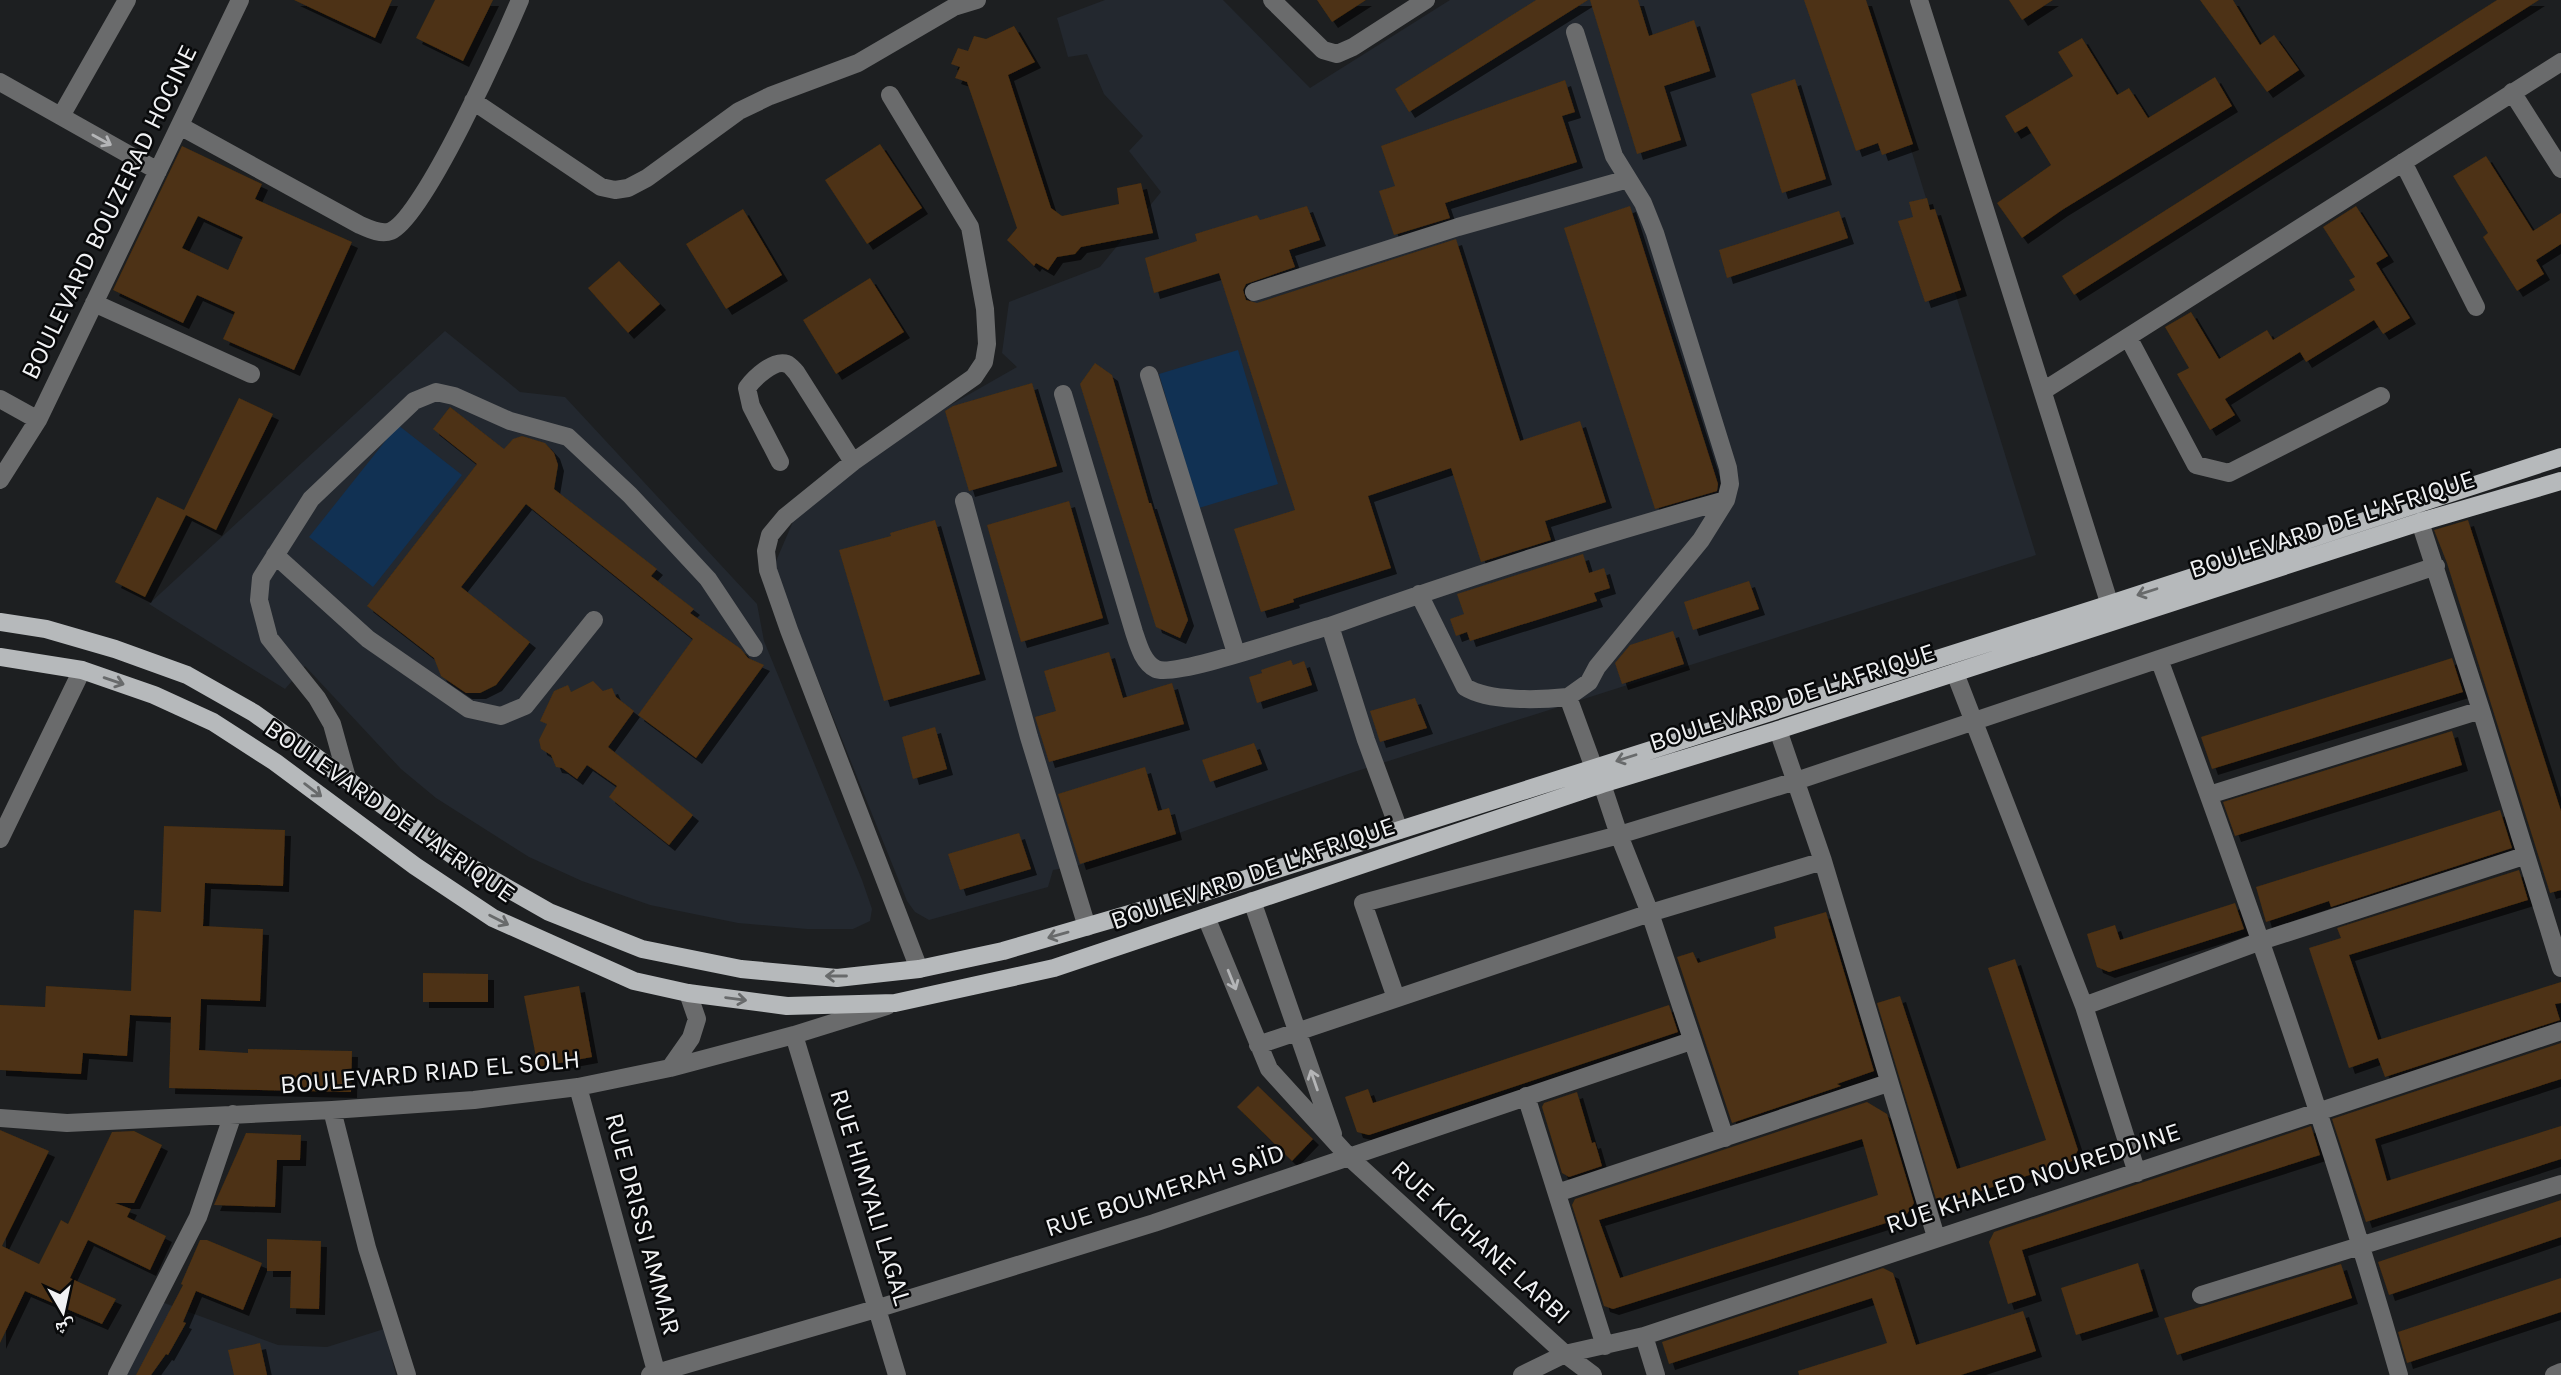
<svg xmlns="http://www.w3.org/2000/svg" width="2561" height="1375" viewBox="0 0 2561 1375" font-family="Karla,'Noto Naskh Arabic',sans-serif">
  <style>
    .built { fill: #23282f }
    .green { fill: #113153 }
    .building { fill: #4e3112; fill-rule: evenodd; filter: url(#shadow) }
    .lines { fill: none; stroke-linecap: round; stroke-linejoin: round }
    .minor { stroke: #6a6b6c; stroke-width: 18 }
    .major { stroke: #b6b9bb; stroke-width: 18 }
    .oneway { stroke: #b4b5b7 }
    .oneway2 { stroke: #686a6b }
    .labels { text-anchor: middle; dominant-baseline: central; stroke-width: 5; stroke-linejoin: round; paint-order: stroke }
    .street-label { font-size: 26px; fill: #f1f2f4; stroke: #08090a }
  </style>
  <defs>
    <filter id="shadow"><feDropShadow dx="6" dy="6" stdDeviation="0" flood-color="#0009"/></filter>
  </defs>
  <rect width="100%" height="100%" fill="#1d1f21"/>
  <!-- built -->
  <path class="built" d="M1105,0h118l87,88 140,-88h415l171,555 -682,217 -178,62 -100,32 -23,4 -5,17 -119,33 -14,-8 -8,-11 -134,-333 25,-58 119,-86 100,-57 -15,-14 7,-51 91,-35 61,-75 -32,-41 14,-15 -39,-42 -17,-40 -19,3 -11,-39z
    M445,331l75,61 45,5 192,207 7,37 98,239 10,29 -2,12 -17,8h-46l-69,-6 -88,-18 -68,-24 -53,-24 -93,-59 -35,-29 -96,-103 -20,23 -136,-85z
    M159,1301l119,44 49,2 57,-18 12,46h-274z"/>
  <!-- green -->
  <path class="green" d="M1238,350l40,134 -79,24 -40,-134z
    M398,425l64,50 -89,112 -64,-50z"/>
  <!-- building -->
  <path class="building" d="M294,0h98l-17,38z
    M435,0h58l-30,61 -47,-23z
    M1317,0h49l-34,22z
    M1536,0h52l-179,112 -14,-23z
    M1590,0h48l11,36 45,-16 16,51 -46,15 17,54 -44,14z
    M1804,0h62l47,144 -31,11 -4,-12 -22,8z
    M2009,0h44l-31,20z
    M2200,0h33l27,45 14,-10 25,35 -32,22z
    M2497,0h42l-465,295 -12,-19z
    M1014,26l21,36 -27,13 43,133 11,8 57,-12 -2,-16 24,-5 12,50 -72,14 -6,7 -18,3 -9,13 -12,-7 -2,3 -27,-26 10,-12 -50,-146 -12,-4 5,-11 -9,-3 7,-16 10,3 6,-15 12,3z
    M2082,38l35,57 12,-7 19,30 67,-41 17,29 -170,104 -40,28 -25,-35 54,-38 -24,-39 -12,7 -10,-17 68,-40 -15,-24z
    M1795,79l31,100 -44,14 -31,-99z
    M1565,80l10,32 -13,4 15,46 -132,41 5,15 -56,17 -15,-44 16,-5 -14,-40z
    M880,144l42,64 -55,36 -42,-64z
    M182,146l80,38 -7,15 97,43 -58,128 -71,-31 12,-27 -38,-17 -14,28 -70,-33zM198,216l45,21 -15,33 -46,-22z
    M2486,156l47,75 28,-18v31l-25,16 8,14 -27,17 -34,-54 5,-4 -35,-57z
    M1927,198l3,12 5,-1 26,81 -36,12 -27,-81 15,-4 -4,-15z
    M1307,206l13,34 -31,10 6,17 -49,17 -3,6 3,10 11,3 199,-64 64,202 60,-20 26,81 -61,19 6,19 -70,22 -30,-94 -83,28 23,72 -98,31 1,3 -33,10 -27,-83 61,-19 -76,-237 -65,20 -9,-35 52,-17 -2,-7 62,-19 3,5z
    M1630,206l88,278 -1,7 -62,18 -91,-281z
    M2356,206l32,50 -12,7 34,55 -27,16 -9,-14 -68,42 -6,-10 -75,47 10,16 -25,15 -33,-56 12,-6 -24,-41 26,-15 28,47 48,-29 6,10 82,-50 -6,-10 6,-3 -32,-50z
    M743,209l39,66 -56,34 -40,-65z
    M1839,211l9,27 -121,40 -8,-28z
    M619,261l41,43 -32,29 -40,-45z
    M870,278l34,54 -68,42 -33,-54z
    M1095,363l17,12 37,128h2l37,117 -8,18 -24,-11 -41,-131 -35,-112z
    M1032,383l25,83 -88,25 -24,-80 8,-5z
    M239,398l34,16 -57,116 -30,-15 -41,82 -30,-15 42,-85 27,13z
    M450,407l54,42 9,-10 9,-3 23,7 9,10 4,12 -4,24 103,80 -6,7 43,33 -4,4 51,36 7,9 16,7 -68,93 -58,-43 55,-76 -167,-135 -65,83 69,55 -34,43 -16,8h-14l-25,-17 -7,-18 -67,-52 110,-142 -44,-35z
    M1069,501l34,117 -82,24 -34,-117z
    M935,520l45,154 -96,27 -45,-151 52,-14 -1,-3z
    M2468,520l93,291v79l-11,3 -103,-330 -13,-33z
    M1583,554l6,19 15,-5 6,20 -16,5 3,8 -127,40 -3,-9 -11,4 -6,-17 14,-5 -7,-20z
    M1749,581l10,28 -66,21 -9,-28z
    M1673,631l11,33 -62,20 -7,-21 15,-18z
    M1109,652l14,46 49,-15 12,41 -135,38 -14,-45 21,-6 -12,-40z
    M2452,658l11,34 -251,77 -11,-32z
    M1291,660l2,5 11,-4 8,24 -55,18 -8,-26 13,-4 -1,-3z
    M593,681l10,10 9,-3 4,9 18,14 -26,36 85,68 -24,30 -60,-48 8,-11 -30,-21 -10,14 -15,-11 -6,-1 -5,-12 -10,-6 -2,-9 8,-16 -7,-3 14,-30 14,-6 3,7z
    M1415,698l12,30 -47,14 -10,-31z
    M935,727l12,42 -34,10 -11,-42z
    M2452,731l10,34 -227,71 -12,-34z
    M1254,743l8,21 -52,18 -8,-22z
    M1145,767l13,44 11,-3 7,26 -96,30 -22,-70z
    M2500,810l12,38 -181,59 -2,-6 -63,21 -10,-35z
    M164,826l121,4 -2,56 -78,-3 -2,43 60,3 -3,72 -59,-2 -2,51 49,3v-4l104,2 -1,41 -182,-4 2,-71 -41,-2 -3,41 -44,-3 -2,21 -81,-4v-65l45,2 1,-21 85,5 3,-81 27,2z
    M1019,833l12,36 -71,21 -12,-36z
    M2519,870l9,30 -179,55 29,85 183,-58v21l-6,1 5,16 -175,57 -7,-19 -29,10 -40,-120 32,-10 -4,-10z
    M2235,903l9,26 -135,43 -12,-5 -10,-33 28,-9 5,15z
    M1826,912l48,159 -37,13 4,2 -109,37 -55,-166 16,-5 5,11 78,-25 -2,-11z
    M2015,959l63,191 -6,11 -128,42 -8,-4 -59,-196 23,-7 57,173 89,-29 -58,-172z
    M423,973l65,1v28h-65z
    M579,986l13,71 -54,10 -14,-71z
    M1669,1005l9,27 -309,103 -12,-3 -12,-35 23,-8 5,14z
    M2561,1043v36l-186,60 12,42 174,-55v33l-195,63 -34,-103z
    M1258,1086l55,53 -21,22 -55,-54z
    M1577,1092l15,51 3,-1 7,24 -33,11 -7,-4 -20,-66 2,-4z
    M1867,1102l20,12 27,89 -9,14 -292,92 -9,-3 -32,-101 3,-6zM1862,1139l16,56 -258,83 -21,-58z
    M2311,1126l9,29 -298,95 14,45 -28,9 -19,-62 5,-10z
    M0,1130l49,21 -47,95 37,18 22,-44 7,4 44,-92 22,-1 28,14 -28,58h-19l16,6 -4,8 39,19 -16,34 -62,-30 -18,38 46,21 -14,25 -77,-33 -25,52z
    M246,1133l55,2 -1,25h-23l-2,47 -61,-2z
    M2561,1200v37l-172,58 -11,-33z
    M267,1239l54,2 -2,68 -29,-1 1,-37h-24z
    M200,1240h7l55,23 -19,47 -47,-19 -13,31 3,1 -18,32 -2,-1 -15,21h-15l47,-90 -2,-1z
    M2138,1263l15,48 -77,24 -15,-47z
    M2341,1264l11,34 -175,57 -13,-37z
    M1883,1268l10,5 23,72 107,-34 13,40 -75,24h-162l-1,-4 89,-28 -15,-45 -203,66 -7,-22z
    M2561,1278v34l-154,51 -9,-31z
    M260,1343l7,32h-33l-6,-25z"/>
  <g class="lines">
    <!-- minor -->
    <path class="minor" d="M1272,0l51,50 14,4 16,-7 73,-47
      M1919,0l195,618
      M1575,32l39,124 29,47 12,30 73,235 2,16 -4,16 -25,40 -104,127 -8,15 -21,15 26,71
      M0,82l158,89
      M2512,92l49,77
      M890,95l80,132 15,82 2,35 -3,18 -10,15 -121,85 -68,55 -15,18 -4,16 2,19 21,60 130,339
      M473,101l128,86 14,3 13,-2 19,-10 92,-67 31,-15 88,-33 96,-56 23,-7
      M61,116l66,-116
      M180,126l180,99c9,4 21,10 31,6 33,-14 112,-191 129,-231
      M2403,162l73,145
      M1254,292l204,-65 170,-48
      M94,303l157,71
      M2128,337l68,128 33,8 152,-77
      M1149,375l87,278
      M2043,391l518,-329
      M1063,394l71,238c4,12 9,31 22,37 20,9 145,-36 174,-43l36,114 33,90
      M0,399l38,21
      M780,462l-29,-56 -4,-18c7,-10 27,-29 40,-24 3,1 7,6 9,8l57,90
      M0,480l38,-60 202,-420
      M964,501l65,236 58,190
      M2420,522l61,188 80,258
      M275,555l93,84 101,70 32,7 24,-10 69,-86
      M1419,594l46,93c24,15 75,13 103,10
      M1330,626c131,-47 263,-89 396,-126
      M2159,659c87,236 171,474 240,716
      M1955,673l129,333 53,167
      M1778,730l45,131 113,376
      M347,778l-15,-54 -15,-26 -48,-60 -10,-38 2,-22 50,-79 103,-98 22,-9 18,4 56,25 58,16 62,58 78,84 46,69
      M1602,784l17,51 31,78 75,225
      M2209,795l272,-85
      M0,839l82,-169
      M1252,901l81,233
      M1206,917l63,152 80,88 216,197 28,21
      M1396,998l-33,-95 256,-68 177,-54 640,-215
      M2084,1006l177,-65 263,-85
      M794,1035l103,340
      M1258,1045l392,-132 173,-52
      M670,1068l21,-30 6,-19 -9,-26
      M578,1087l79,288
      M1526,1096l79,250
      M332,1110l35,138 40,127
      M0,1118l67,5 265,-13 142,-10 104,-13 92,-19 124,-33 93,-29
      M1557,1193l331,-110
      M2201,1295l360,-111
      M1644,1336l12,39
      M117,1375l81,-158 35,-103
      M650,1375l229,-67 275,-85 537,-182
      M1522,1375l43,-21 79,-18 917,-305
      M2554,1375l7,-3"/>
    <!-- major -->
    <path class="major" d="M0,622l46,7 69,20 72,26 67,38 211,151 84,48 93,37 99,20 96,9 82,-9 84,-18 202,-59 905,-288 451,-147
      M0,657l82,13 72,25 59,27 62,40 140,104 78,52 141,63 54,12 99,13 108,-3 159,-35 548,-184 176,-54 642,-208 141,-41"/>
  </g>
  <!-- one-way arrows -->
  <defs><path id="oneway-shaft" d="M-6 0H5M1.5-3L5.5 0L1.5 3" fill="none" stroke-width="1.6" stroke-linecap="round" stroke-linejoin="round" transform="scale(1.75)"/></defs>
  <g class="oneway">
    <use href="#oneway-shaft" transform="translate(102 140) rotate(29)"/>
    <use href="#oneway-shaft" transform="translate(1232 980) rotate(68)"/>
    <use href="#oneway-shaft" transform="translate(1314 1080) rotate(-109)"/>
  </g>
  <g class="oneway2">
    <use href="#oneway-shaft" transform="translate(2147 592) rotate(162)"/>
    <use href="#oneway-shaft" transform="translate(114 681) rotate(19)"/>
    <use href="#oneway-shaft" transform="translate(1626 758) rotate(162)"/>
    <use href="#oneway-shaft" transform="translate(313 790) rotate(37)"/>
    <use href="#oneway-shaft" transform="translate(499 920) rotate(27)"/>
    <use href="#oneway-shaft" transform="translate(1058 935) rotate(164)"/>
    <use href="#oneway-shaft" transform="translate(836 976) rotate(-180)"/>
    <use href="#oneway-shaft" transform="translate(736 999) rotate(8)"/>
  </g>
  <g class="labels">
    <!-- street labels -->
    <g class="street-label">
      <text transform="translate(109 212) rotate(-64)">BOULEVARD BOUZERAD HOCINE</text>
      <text transform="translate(2332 524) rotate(-18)">BOULEVARD DE L'AFRIQUE</text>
      <text transform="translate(1792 697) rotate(-18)">BOULEVARD DE L'AFRIQUE</text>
      <text transform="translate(390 811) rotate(35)">BOULEVARD DE L'AFRIQUE</text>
      <text transform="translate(1253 873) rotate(-19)">BOULEVARD DE L'AFRIQUE</text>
      <text transform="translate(430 1072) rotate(-5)">BOULEVARD RIAD EL SOLH</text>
      <text transform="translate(2033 1178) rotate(-18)">RUE KHALED NOUREDDINE</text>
      <text transform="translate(1165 1190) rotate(-18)">RUE BOUMERAH SAÏD</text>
      <text transform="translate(871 1197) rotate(73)">RUE HIMYALI LAGAL</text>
      <text transform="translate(643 1224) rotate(75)">RUE DRISSI AMMAR</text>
      <text transform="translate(1481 1242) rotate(42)">RUE KICHANE LARBI</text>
    </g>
  </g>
  <!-- north arrow -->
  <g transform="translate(63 1312) rotate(171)" stroke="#08090a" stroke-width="5" paint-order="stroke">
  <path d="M0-5L12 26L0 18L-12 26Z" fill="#f1f2f4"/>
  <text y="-10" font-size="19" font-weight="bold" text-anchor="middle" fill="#f1f2f4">ش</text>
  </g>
</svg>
